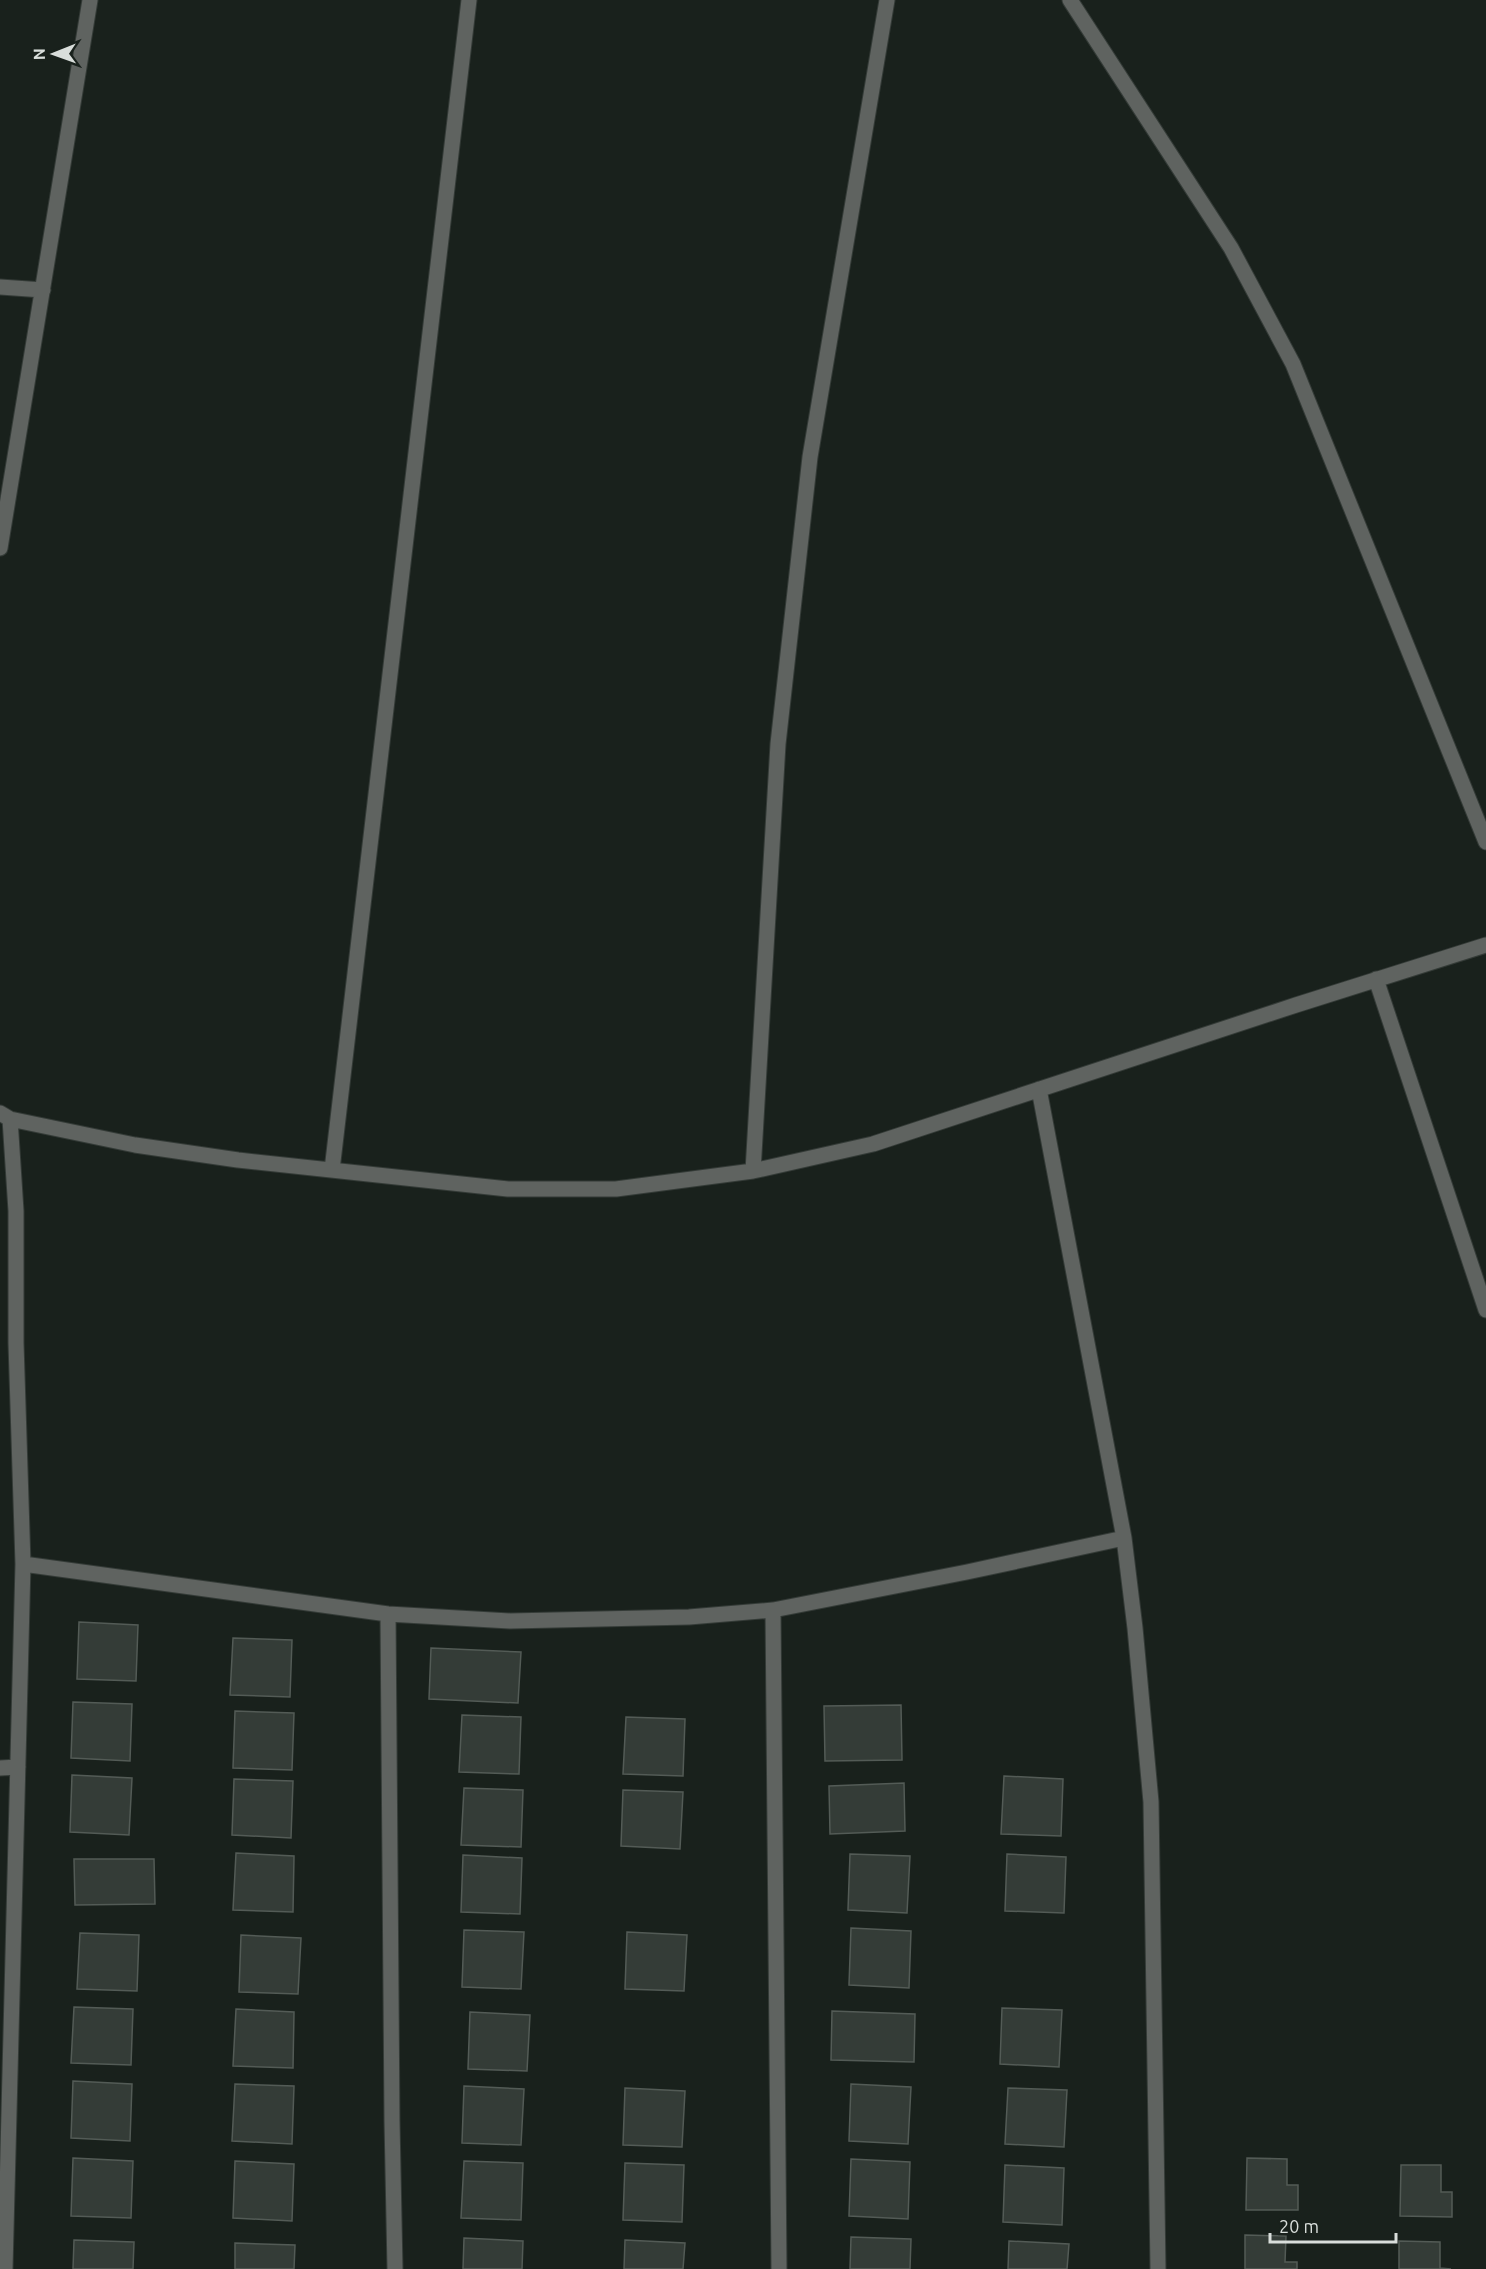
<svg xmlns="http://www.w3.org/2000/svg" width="1486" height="2269" viewBox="0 0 1486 2269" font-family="Ubuntu,sans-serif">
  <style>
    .building { fill: #343c37; stroke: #535b56; stroke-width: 1.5 }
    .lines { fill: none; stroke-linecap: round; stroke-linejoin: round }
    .minor-casing { stroke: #343b37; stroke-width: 17 }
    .minor { stroke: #5f6360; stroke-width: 15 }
  </style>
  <rect width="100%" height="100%" fill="#19211c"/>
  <!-- building -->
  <path class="building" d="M79,1622l59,3 -2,56 -59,-2z
    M233,1638l59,2 -2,57 -60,-2z
    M431,1648l90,4 -3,51 -89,-4z
    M73,1702l59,2 -2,57 -59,-3z
    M901,1705l1,55 -77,1 -1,-55z
    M235,1711l59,2 -2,57 -59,-2z
    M462,1715l59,2 -2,57 -60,-2z
    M626,1717l59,2 -2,57 -60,-2z
    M72,1775l60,3 -3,57 -59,-3z
    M1004,1776l59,3 -2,57 -60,-2z
    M234,1779l59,2 -2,57 -59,-3z
    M904,1783l1,48 -75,3 -1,-48z
    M464,1788l59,2 -2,57 -60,-2z
    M623,1790l60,2 -3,57 -59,-3z
    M236,1853l58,3 -1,56 -60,-2z
    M850,1854l60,2 -3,57 -59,-3z
    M1007,1854l59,3 -2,56 -59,-2z
    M463,1855l59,3 -2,56 -59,-2z
    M74,1859h80l1,45 -80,1z
    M851,1928l60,3 -2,57 -60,-3z
    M464,1930l60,2 -3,57 -59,-2z
    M627,1932l60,3 -3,56 -59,-2z
    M80,1933l59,2 -2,56 -60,-2z
    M241,1935l60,3 -3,56 -59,-2z
    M74,2007l59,2 -2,56 -60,-2z
    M1002,2008l60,2 -3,57 -59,-3z
    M236,2009l58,3 -1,56 -60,-2z
    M832,2011l83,3 -1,48 -83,-2z
    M470,2012l60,3 -3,56 -59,-2z
    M73,2081l59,3 -2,57 -59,-3z
    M235,2084l59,2 -2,58 -60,-3z
    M851,2084l60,3 -3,57 -59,-3z
    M464,2086l60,3 -3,56 -59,-2z
    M625,2088l60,3 -3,56 -59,-2z
    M1008,2088l59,2 -3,57 -59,-3z
    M73,2158l60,3 -2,57 -60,-2z
    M1247,2158l40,1v26h11v25h-52z
    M851,2159l59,3 -2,57 -59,-3z
    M235,2161l59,3 -2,57 -59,-3z
    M464,2161l59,2 -2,57 -60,-2z
    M625,2163l59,2 -2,57 -59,-2z
    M1005,2165l59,3 -2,57 -59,-3z
    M1401,2165h40v27h11v25l-52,-1z
    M1245,2235l41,1 -1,26h12v7h-52z
    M851,2237l60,2 -1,30h-60z
    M464,2238l59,3 -1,28h-59z
    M74,2240l60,2 -1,27h-60z
    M625,2240l60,3 -2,26h-59z
    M1009,2241l60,3 -2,25h-59z
    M1399,2241l41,1v26l11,1h-52z
    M235,2243l60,2 -1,24h-59z"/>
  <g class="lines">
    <!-- minor casing -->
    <g class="minor-casing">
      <path id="minor" d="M1070,0l161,248 62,116 193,478
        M0,287l43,3
        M0,548l90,-548
        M1376,979l110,331
        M1039,1089l85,449 11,90 16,174 7,467
        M0,1113l10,6 125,26 103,15 270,29h108l137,-18 120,-27 423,-139 190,-60
        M332,1170l137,-1170
        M753,1171l25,-427 32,-287 77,-457
        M23,1564l365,50 122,7 179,-4 84,-7 194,-38 157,-34
        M773,1610l6,659
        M388,1614l4,507 3,148
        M0,1768l18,-1
        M5,2269l18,-705 -7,-221v-132l-6,-92"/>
    </g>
    <!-- minor -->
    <use href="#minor" class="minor"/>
  </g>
  <!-- north arrow -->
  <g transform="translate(54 54) rotate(269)" stroke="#19211c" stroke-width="4.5" paint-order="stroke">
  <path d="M0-4.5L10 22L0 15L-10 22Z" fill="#d9dedb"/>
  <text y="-9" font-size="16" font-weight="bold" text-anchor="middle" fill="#d9dedb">N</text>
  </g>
  <!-- scale -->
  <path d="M1270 2233v9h126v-9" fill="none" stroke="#d9dedb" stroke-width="3"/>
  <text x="1279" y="2233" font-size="18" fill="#d9dedb" stroke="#19211c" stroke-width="4.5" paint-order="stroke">20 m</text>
</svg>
